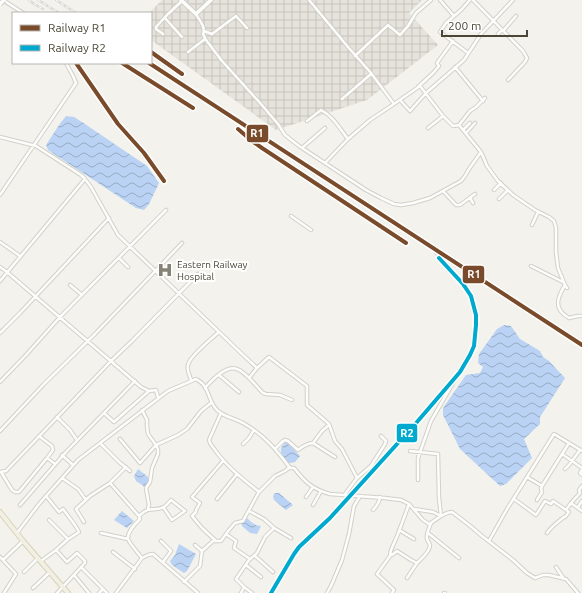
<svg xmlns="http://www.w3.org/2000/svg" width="582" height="593" viewBox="0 0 582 593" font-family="Ubuntu,sans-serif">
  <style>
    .industrial { fill: url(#industrial-grid) }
    .water { fill: url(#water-waves) }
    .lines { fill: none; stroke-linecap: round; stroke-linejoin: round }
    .minor-casing { stroke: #d1d0ca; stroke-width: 4.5 }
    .tertiary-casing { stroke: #d1d0ca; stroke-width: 5.5 }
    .primary-casing { stroke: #d7d3b8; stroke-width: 6 }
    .minor { stroke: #fdfdfc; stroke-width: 2.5 }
    .tertiary { stroke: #fdfdfc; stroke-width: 3.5 }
    .primary { stroke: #f2f0e4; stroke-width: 4 }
    .rail-casing { stroke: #dadad9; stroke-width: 2.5 }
    .rail { stroke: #fff; stroke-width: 1; stroke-dasharray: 3; stroke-linecap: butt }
    .tertiary-bridge-casing { stroke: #d1d0ca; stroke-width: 5.5; stroke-linecap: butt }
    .tertiary-bridge { stroke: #fdfdfc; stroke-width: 3.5 }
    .rail-1-casing { stroke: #fff; stroke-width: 7 }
    .rail-2-casing { stroke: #fff; stroke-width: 7 }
    .rail-1 { stroke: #7a4b2a; stroke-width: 4 }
    .rail-2 { stroke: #00a9ce; stroke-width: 4 }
    .labels { text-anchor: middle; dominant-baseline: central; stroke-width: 4; stroke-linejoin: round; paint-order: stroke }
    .poi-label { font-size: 10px; fill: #4b4736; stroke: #fff; text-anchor: start }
    .line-badge { stroke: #fff; stroke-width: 1.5 }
    .badge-label { font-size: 11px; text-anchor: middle; font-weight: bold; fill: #fff }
  </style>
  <defs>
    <pattern id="industrial-grid" width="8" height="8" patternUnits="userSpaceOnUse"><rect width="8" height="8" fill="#e6e3dc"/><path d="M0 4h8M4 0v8" fill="none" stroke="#c7c4bd"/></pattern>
    <pattern id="water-waves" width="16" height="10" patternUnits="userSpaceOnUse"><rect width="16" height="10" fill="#bad2f4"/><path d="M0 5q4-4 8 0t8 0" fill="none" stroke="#99acc6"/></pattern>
  </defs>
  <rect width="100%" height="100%" fill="#f3f2ec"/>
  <!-- industrial -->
  <path class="industrial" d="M162,0h260l-13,13 29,32 -71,55 -91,30 -125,-90v-27h-2z"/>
  <!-- water -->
  <path class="water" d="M66,116l8,1 8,5 65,44 12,17 -10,21 -5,6 -8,-2 -88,-58 -2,-5 13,-20z
    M504,325l7,1 9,13 20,12 3,6 6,4 16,17 -25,39v7l-16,15 8,19 -26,26 -6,2 -40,-37 -17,-34v-7l23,-33 14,-2 3,-6 -5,-4 1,-9 18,-25z
    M285,442l3,1 12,13 -5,6 -6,1 -8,-8v-7z
    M138,469l10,8 2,5 -5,5 -9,-6 -2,-5z
    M275,493h4l14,12 -7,5 -12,-10 -1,-4z
    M122,511l12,10 -7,7 -13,-8z
    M246,517c4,4 8,9 15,9l-4,8 -7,-1 -8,-7 -1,-4z
    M179,544l17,10 -9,17 -3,2 -12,-8 -2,-4 5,-6z"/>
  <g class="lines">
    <!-- minor casing -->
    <g class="minor-casing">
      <path id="minor" d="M3,0l20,13
        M309,0l39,47 23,26 23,31 26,-18 23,30 10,10 6,-1 22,27 6,14 11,15 15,14 22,15 14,7 5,4 2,7v24l2,16 7,17 2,3
        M440,0l14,16
        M473,0l50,51 4,7 -2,4 -17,18
        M196,14c3,6 10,13 7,20l3,6 16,21 39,43 17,20 7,11 14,11 67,44 15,8 13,6 7,1 12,-2 17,-5 31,-17 4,-5 4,-7 12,-17
        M165,18l17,19
        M204,31l8,3 24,-18 11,12
        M503,31l13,-15
        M163,34l-7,-5v-2l12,-13 14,-13
        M498,34l4,-4
        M188,52l17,-13
        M468,53l-28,-21 6,-9 15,-13 9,-10
        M355,56l33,-31 12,10 8,-9 8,-13 15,-13
        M455,67l28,34
        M418,87l15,-14 6,-7 -2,-3 16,-22
        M426,93l38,-33 17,-26 32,-34
        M342,99l29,-25
        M400,100l10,11 16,-18
        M307,121l14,-11c12,6 19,19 27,29
        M459,125l11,-14 6,-4 9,-9
        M428,128l15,-12
        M463,130l7,-7
        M466,133l9,-10
        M0,137l36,9 45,29 4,4 -85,102
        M302,148l23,-20
        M325,163l23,-24 22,-19 24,-16
        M85,179l6,8 27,48 124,119 15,14 12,-11 38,29v19l22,19 6,17 7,8 15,29 -12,16
        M494,190l7,-7
        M443,191l13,14h4l15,-11
        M0,195l76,-112 -3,-7 -7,-13
        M470,198l3,5
        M499,199l9,-9
        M291,216l20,14
        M532,225l6,-13
        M0,242l20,14
        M119,258l9,9
        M531,266l32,16
        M0,267l7,5 134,115 8,4 7,-1 2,7
        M70,285l12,10
        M565,285c-8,13 -12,24 4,33l9,-2h4
        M0,333l20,-20 89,-95
        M219,375l20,17
        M249,378l8,-10
        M191,380c-1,-4 -5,-11 -3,-15 1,-8 24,-27 31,-33
        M0,382l26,-27 34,-38 106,-107
        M205,388c7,-8 21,-23 32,-19 9,3 19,17 26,24l3,1 14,1 12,5
        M142,410l5,10v6l1,8 8,11 22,-10 9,-6 14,-18 10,-8
        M104,413l10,9 35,-31
        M221,413l-12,27c1,5 4,7 6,10 12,17 28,29 44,42
        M57,417l13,13 7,10
        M0,431l44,-47 51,-50 87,-91
        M120,439l20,24 16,-18
        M100,443l19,19 11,9
        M313,443l22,14
        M243,444l6,-6 5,-8
        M275,449l8,-8 2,-1 3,1 10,9c4,-3 9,-7 15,-7l9,-12 7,-6
        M410,451l28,3 1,44 2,18 -8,-4 -19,-3
        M562,454l20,14
        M62,455l11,10
        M47,458l8,6
        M565,469l4,-4 11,-15h2
        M582,470l-2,3 2,2
        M0,472l6,-1 105,-110 21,-20 66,-67
        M1,472l11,18 3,2h4l28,-34 6,-8 -1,-4 -13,-10
        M527,477l15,9
        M62,478l16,11 8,11
        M357,478l14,-12 14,-22 1,-3 -5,-5
        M418,480v-22l13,-37 22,-38
        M110,483l16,-16
        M306,497l7,-10
        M217,499l20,-25
        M514,499l22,16 9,-14 6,3 2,-3 16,11 -4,5h-1c-6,5 -13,10 -17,16
        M537,500l5,-8 -1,-3 1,-3 27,-43
        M571,503l9,-10 -1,-3 3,-4
        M20,505l46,-53 69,-71
        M313,505l8,-14
        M578,507l4,-6
        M148,509l1,-4 -3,-17 4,-6 2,-14 6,-14v-5l-2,-4
        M373,510c4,-4 6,-7 7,-13
        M566,510l5,-7 11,8
        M249,511l15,8 10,9 17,10
        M49,520l19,19
        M84,522l-8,-13 14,-13 20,-13 29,33
        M399,530l15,9
        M17,533l22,-29 39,-44 90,-69 28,-12c3,2 7,4 9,8 5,8 5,17 13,24 7,6 18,8 25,12 21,12 33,26 47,45h4c11,14 18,21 36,26l55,4 16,2 8,4 14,16 6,4c8,-4 14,-12 23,-12l17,13 13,11 31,24 14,13 8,5 8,-3h6l17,4 12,14
        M101,533l27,6
        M428,533l31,25
        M226,534l10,7 -2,7 16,11
        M161,541l10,10 -8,11
        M216,541l-14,-13 -10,-12 4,-4v-2l4,-7 -8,-6 31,-36
        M489,541l18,-32 47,-75 28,17
        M195,545l7,6
        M56,550l11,12 10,-9 8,8v2l-28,30
        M113,552l22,17
        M391,554l1,1 5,-4 14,9 6,3 -10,15
        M255,556l18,16
        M0,557l16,17 -12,19
        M142,558c-3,-4 -13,-15 -14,-19 -1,-7 7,-15 12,-20l-1,-3c11,-11 15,-4 25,-9 3,-2 5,-5 7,-7l14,11 -13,9 -9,-13
        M3,560l20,-19
        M41,561l15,-11 11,-10 12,-8 -4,-7 -12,-16 -4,3 -13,-16
        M417,563c4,-4 13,-11 13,-18 -1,-3 -2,-3 -3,-6 -1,-5 2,-11 4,-16
        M246,565l15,12
        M81,567l26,26
        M556,567l8,12
        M24,572l14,-14
        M74,575l15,18
        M184,582l16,-16 2,-15 11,-10h8l8,-11 6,-7 8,-2 12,-22 4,-7 16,-16 10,-5 5,-4
        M244,587l8,6
        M33,588l17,-16
        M99,593l4,-4
        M116,593l26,-35 6,-3 5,-1 45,39
        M241,593l3,-6 -8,-8 13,-19 8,-7 8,-16 9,-9
        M327,593l4,-7 11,-26 7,-26 5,-28 6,-10
        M392,593l2,-3 -17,-16 13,-18 1,-6 7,-16 11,-30
        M444,593h1"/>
    </g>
    <!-- tertiary casing -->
    <g class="tertiary-casing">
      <path id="tertiary" d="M181,0l15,14 15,-14"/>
    </g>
    <!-- primary casing -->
    <g class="primary-casing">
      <path id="primary" d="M0,512l23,29 45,52"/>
    </g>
    <!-- minor -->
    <use href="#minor" class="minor"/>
    <!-- tertiary -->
    <use href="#tertiary" class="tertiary"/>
    <!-- primary -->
    <use href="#primary" class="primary"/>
    <!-- rail casing -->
    <g class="rail-casing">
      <path id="rail" d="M29,0l5,4 9,5
        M38,0l21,13
        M56,0l20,13
        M76,63l42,61 26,29 20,28
        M122,63l71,45
        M149,63l433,282
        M238,129l14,12 10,7 144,95
        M271,593l23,-39 5,-7 31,-29 87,-96 43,-50 10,-17 4,-9 2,-21v-10l-5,-19 -8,-12 -28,-31"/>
    </g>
    <!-- rail -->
    <use href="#rail" class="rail"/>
    <!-- tertiary-bridge casing -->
    <g class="tertiary-bridge-casing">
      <path id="tertiary-bridge" d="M0,4l4,-4"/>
    </g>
    <!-- tertiary-bridge -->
    <use href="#tertiary-bridge" class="tertiary-bridge"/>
    <!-- rail-1 casing -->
    <g class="rail-1-casing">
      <path id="rail-1" d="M151,52l31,22
        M76,63l42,61 26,29 20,28
        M122,63l71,45
        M149,63l433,282
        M238,129l14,12 10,7 144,95"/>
    </g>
    <!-- rail-2 casing -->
    <g class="rail-2-casing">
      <path id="rail-2" d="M271,593l23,-39 5,-7 31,-29 87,-96 43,-50 10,-17 4,-9 2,-21v-10l-5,-19 -8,-12 -24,-26"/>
    </g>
    <!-- rail-1 -->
    <use href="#rail-1" class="rail-1"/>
    <!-- rail-2 -->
    <use href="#rail-2" class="rail-2"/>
  </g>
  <!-- icons -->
  <defs>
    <g id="hospital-bare" transform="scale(1.2)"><path d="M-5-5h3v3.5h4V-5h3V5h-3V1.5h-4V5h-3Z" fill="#868376" stroke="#fff" stroke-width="2.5" paint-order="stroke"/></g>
  </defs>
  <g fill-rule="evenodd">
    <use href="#hospital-bare" x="165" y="270"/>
  </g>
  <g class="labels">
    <!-- poi labels -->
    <g class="poi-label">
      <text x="177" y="264">Eastern Railway<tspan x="177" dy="12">Hospital</tspan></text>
    </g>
  </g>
  <g class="line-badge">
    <rect x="246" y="124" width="23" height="19" rx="4" fill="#7a4b2a"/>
    <rect x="462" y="265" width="23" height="19" rx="4" fill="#7a4b2a"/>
    <rect x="396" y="423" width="22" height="20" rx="4" fill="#00a9ce"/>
  </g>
  <g class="badge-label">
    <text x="257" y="137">R1</text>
    <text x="474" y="278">R1</text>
    <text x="407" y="437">R2</text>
  </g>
  <!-- legend -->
  <rect x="12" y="12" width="140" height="52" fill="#ffffff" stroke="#b7b5af"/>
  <rect x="20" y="25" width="20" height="6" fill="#7a4b2a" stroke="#b7b5af"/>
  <text x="48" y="32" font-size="12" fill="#4b4736">Railway R1</text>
  <rect x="20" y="45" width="20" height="6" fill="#00a9ce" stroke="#b7b5af"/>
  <text x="48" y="52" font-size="12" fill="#4b4736">Railway R2</text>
  <!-- scale -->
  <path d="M442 30v6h85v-6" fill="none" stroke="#4b4736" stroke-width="2"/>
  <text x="448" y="30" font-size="12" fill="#4b4736" stroke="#ffffff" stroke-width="3" paint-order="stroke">200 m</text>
</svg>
